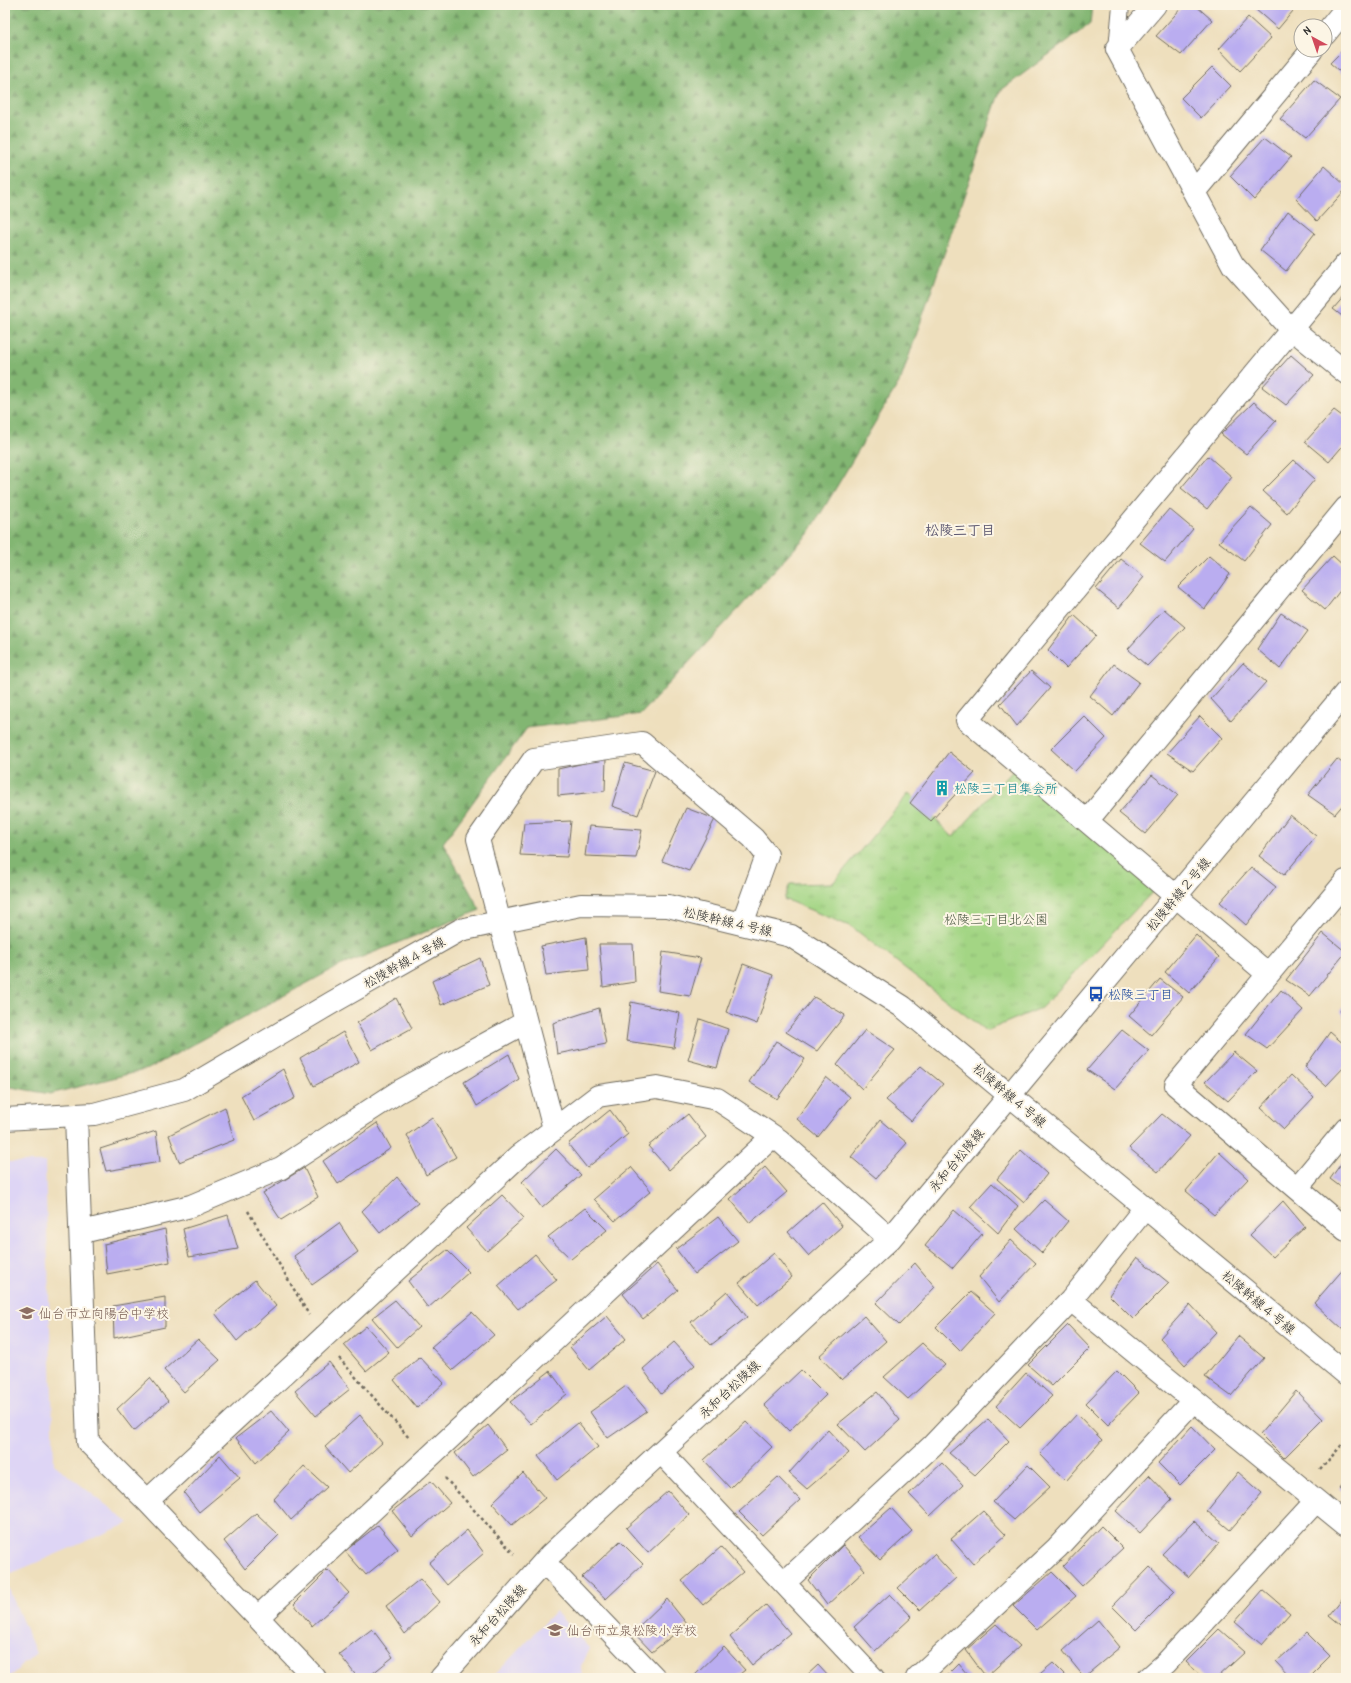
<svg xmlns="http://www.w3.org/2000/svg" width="1351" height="1683" viewBox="0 0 1351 1683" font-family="'Patrick Hand','Klee One',sans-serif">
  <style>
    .built { fill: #ded5f5 }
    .grass { fill: url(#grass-tufts); stroke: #678058 }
    .forest { fill: url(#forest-firs); stroke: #56704e }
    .building { fill: #baadf0 }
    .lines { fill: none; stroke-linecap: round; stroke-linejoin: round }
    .service-casing { stroke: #6f6a5e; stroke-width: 18 }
    .minor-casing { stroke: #6f6a5e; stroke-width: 24 }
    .tertiary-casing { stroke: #6f6a5e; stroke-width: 24 }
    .path { stroke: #6f6a5e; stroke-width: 2.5; stroke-dasharray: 3 3; stroke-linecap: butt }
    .service { stroke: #fff; stroke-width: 16 }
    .minor { stroke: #fff; stroke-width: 22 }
    .tertiary { stroke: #fff; stroke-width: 22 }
    .labels { text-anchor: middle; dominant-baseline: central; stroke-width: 4; stroke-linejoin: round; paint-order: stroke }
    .culture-label { font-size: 13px; fill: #0d838f; stroke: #fcf5e5; text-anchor: start }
    .street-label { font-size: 13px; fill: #2b2b2b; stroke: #fcf5e5 }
    .park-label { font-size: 13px; fill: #495641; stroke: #fcf5e5 }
    .transit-label { font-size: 13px; fill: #164399; stroke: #fcf5e5; text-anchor: start }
    .education-label { font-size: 13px; fill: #785e54; stroke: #fcf5e5; text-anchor: start }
    .neighbourhood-label { font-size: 14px; font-weight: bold; fill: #5d5870; stroke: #fcf5e5 }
  </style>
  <defs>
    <pattern id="grass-tufts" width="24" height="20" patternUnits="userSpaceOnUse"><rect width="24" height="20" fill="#a3d584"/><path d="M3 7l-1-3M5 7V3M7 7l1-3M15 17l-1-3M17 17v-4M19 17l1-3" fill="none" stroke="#8cb772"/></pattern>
    <pattern id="forest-firs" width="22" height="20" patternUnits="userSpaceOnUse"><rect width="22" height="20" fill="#82b672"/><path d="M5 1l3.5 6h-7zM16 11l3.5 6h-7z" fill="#6b945e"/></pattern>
  </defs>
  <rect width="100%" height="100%" fill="#fcf5e5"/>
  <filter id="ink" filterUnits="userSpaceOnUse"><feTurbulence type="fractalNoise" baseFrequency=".025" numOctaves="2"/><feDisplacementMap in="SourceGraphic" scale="8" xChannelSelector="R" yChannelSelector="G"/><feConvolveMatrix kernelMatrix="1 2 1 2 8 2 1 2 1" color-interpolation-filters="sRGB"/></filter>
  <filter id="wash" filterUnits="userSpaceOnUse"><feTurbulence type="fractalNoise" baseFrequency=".012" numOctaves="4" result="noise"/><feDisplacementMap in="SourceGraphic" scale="16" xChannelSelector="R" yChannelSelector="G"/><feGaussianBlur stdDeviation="0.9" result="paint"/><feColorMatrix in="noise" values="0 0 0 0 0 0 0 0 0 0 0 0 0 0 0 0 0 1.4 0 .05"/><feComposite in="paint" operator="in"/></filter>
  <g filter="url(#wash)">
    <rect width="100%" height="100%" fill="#eedfbd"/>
    <!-- built -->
    <path class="built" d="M5,1162h40l9,302 75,59 -124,53z
      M5,1580l31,73 -28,25h-3z
      M555,1611l35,38 -9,17 1,12h-90z"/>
    <!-- grass -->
    <path class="grass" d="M1019,764l142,119 -120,125 -55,23 -134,-104 -68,-28 6,-15 43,-1 76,-90 44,44z"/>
    <!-- forest -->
    <path class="forest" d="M5,5h1087l-2,19 -90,67 -99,288 -92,154 -168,181 -114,14 -84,115 37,67 -143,57 -189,102 -98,25 -45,-8z"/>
    <g id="blocks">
      <!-- building -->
      <path class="building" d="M1184,5h11l17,15 -31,35 -25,-19z
        M1258,5h40l-20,24 -23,-20z
        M1248,17l23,21 -31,33 -21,-22z
        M1346,47v30l-16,-14z
        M1212,67l19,19 -30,32 -20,-20z
        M1314,80l26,19 -35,39 -25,-19z
        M1265,137l26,20 -37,43 -24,-24z
        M1324,166l22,20v3l-29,32 -21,-22z
        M1288,211l27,22 -29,38 -26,-21z
        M1346,294v25l-13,-10z
        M1291,355l23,20 -28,30 -24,-18z
        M1254,402l22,19 -30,33 -25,-20z
        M1334,410l12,9v23l-17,20 -24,-20z
        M1208,456l24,21 -25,32 -26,-21z
        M1294,460l21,19 -28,34 -24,-22z
        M1251,507l21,18 -28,36 -25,-19z
        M1169,509l24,20 -28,33 -25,-19z
        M1209,556l21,18 -25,35 -27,-22z
        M1333,556l13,12v15l-21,27 -23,-20z
        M1121,559l23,18 -25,31 -23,-19z
        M1164,609l21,18 -38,39 -19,-17z
        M1281,613l27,18 -28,38 -23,-20z
        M1074,615l22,20 -30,33 -18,-18z
        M1243,663l23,19 -35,39 -20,-22z
        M1114,664l25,18 -26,34 -23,-20z
        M1031,671l19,17 -33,38 -17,-22z
        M1084,716l22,22 -31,33 -24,-22z
        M1200,716l22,22 -29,33 -26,-18z
        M949,752l26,21 -44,48 -21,-18z
        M606,758l-1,33 -47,5v-27z
        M1337,759l9,7v35l-11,13 -27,-19z
        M625,763l30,8 -17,44 -26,-9z
        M1152,775l26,20 -33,39 -26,-21z
        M686,808l29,11 -26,52 -27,-10z
        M1290,815l26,21 -32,39 -25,-19z
        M571,821l-4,36 -47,-2 4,-32z
        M589,826l53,4 -6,28 -51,-2z
        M1251,867l25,20 -30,38 -26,-23z
        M1346,907v12l-6,-5z
        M1323,933l23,19 -36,44 -24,-16z
        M1196,935l23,22 -30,36 -24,-21z
        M586,937l3,33 -43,5 -5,-29z
        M599,944h34l2,38 -32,5z
        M663,952l38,6 -11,38 -32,-5z
        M480,958l9,27 -48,20 -9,-24z
        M743,964l30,11 -16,49 -31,-12z
        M1160,979l23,18 -32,38 -22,-19z
        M1281,990l22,20 -36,39 -21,-15z
        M814,997l31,18 -28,36 -31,-19z
        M396,998l16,30 -40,22 -15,-27z
        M631,1002l49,11 -6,35 -48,-7z
        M1346,1004v13l-6,-6z
        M599,1008l7,36 -49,10 -4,-31z
        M700,1019l28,10 -11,39 -29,-8z
        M865,1030l30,20 -33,39 -25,-24z
        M1122,1030l27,21 -34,38 -28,-19z
        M343,1032l16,30 -45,24 -14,-28z
        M1330,1032l16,14v19l-20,21 -21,-19z
        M776,1041l29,18 -28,40 -28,-17z
        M1234,1052l23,19 -29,30 -23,-19z
        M509,1054l10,25 -42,27 -13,-24z
        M921,1066l22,18 -32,37 -25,-21z
        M283,1069l12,29 -41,23 -13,-25z
        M1291,1075l23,22 -30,32 -23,-21z
        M826,1077l24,20 -32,40 -21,-18z
        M225,1107l9,33 -55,22 -10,-27z
        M610,1110l18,24 -41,34 -19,-24z
        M688,1114l18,23 -37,33 -21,-24z
        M1162,1114l28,22 -32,36 -29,-24z
        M432,1117l24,40 -30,18 -19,-40z
        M880,1120l27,23 -31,35 -25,-21z
        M377,1123l14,25 -53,36 -15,-23z
        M156,1131l4,31 -54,9 -6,-22z
        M556,1149l25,26 -39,33 -20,-26z
        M1021,1150l26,24 -23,29 -27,-24z
        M1219,1152l29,27 -34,36 -28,-24z
        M1346,1157v34l-16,-12z
        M631,1167l20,24 -36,30 -21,-22z
        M765,1167l22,25 -37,31 -20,-24z
        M304,1168l14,29 -37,23 -18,-27z
        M397,1177l21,26 -38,30 -18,-22z
        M992,1183l26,23 -20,27 -28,-26z
        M502,1195l22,23 -37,33 -21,-23z
        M1044,1200l24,21 -26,32 -26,-24z
        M1283,1201l22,26 -32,30 -23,-22z
        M822,1202l20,24 -33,30 -21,-24z
        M585,1208l22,22 -36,29 -23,-22z
        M954,1210l28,24 -29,34 -28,-22z
        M228,1215l10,34 -49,8 -6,-28z
        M718,1217l20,24 -43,33 -19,-25z
        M339,1223l19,29 -46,33 -18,-29z
        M165,1229l5,33 -63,12 -3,-30z
        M1011,1240l25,23 -37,39 -20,-25z
        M447,1250l22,22 -41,36 -20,-27z
        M774,1253l18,24 -34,28 -19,-22z
        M535,1254l22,26 -39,29 -20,-23z
        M1137,1257l32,26 -36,36 -24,-24z
        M915,1263l20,24 -36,38 -23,-22z
        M657,1264l21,26 -35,29 -20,-25z
        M1346,1266v61l-3,3 -29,-27z
        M255,1280l21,26 -39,35 -22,-28z
        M727,1291l20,26 -36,28 -20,-23z
        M971,1292l24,21 -35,38 -24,-24z
        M165,1297v30l-51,11 -1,-32z
        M395,1300l24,27 -22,20 -25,-29z
        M1190,1304l26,28 -31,33 -25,-27z
        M472,1312l22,23 -41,35 -22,-23z
        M607,1316l19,23 -37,31 -19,-23z
        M864,1316l22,25 -44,39 -23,-24z
        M1068,1325l22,23 -38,38 -24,-21z
        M366,1326l23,26 -23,19 -22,-26z
        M1238,1336l26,22 -33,38 -26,-19z
        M198,1339l22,21 -36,32 -20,-22z
        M674,1342l21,23 -34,29 -18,-25z
        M922,1343l23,22 -37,34 -24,-22z
        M420,1357l24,26 -27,25 -23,-28z
        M329,1362l21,27 -34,27 -21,-25z
        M801,1370l25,25 -37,36 -25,-26z
        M550,1371l17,23 -36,30 -21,-22z
        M1117,1371l22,22 -31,32 -22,-22z
        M1026,1373l26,23 -32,32 -24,-22z
        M150,1378l18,23 -34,30 -17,-22z
        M626,1386l21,25 -39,27 -18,-26z
        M1296,1391l27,28 -39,39 -24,-24z
        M877,1392l23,28 -35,32 -27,-28z
        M271,1411l18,21 -33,31 -20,-25z
        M1077,1414l25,26 -36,41 -26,-27z
        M360,1415l22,28 -34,30 -23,-26z
        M988,1419l21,22 -34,34 -26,-22z
        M746,1422l26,25 -42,41 -26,-28z
        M578,1423l20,24 -41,33 -19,-24z
        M488,1425l19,25 -34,27 -18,-24z
        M1192,1426l23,24 -35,35 -22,-22z
        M828,1430l21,23 -42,36 -18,-16z
        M220,1455l20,23 -41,34 -15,-19z
        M942,1463l21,22 -33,31 -21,-22z
        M1028,1465l22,22 -36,33 -21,-18z
        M304,1466l23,21 -36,33 -17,-21z
        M1238,1472l24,21 -32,37 -23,-19z
        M523,1473l22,25 -33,27 -20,-22z
        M1149,1475l23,24 -32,34 -24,-22z
        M778,1477l22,23 -38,35 -23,-23z
        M1346,1480v13l-6,-5z
        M431,1481l19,22 -38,33 -20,-25z
        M668,1491l21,24 -41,38 -22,-25z
        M891,1508l21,23 -32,29 -22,-23z
        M983,1511l23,24 -33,29 -22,-25z
        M256,1513l23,22 -34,34 -21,-28z
        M1194,1521l25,22 -30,34 -27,-23z
        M378,1525l20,24 -32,26 -21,-24z
        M1101,1526l22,22 -41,38 -19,-20z
        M467,1530l17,23 -37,32 -18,-22z
        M620,1541l23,23 -37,35 -24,-22z
        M843,1545l22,25 -38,35 -19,-25z
        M721,1547l22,25 -40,33 -21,-24z
        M934,1554l22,24 -36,32 -22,-22z
        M1150,1567l25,24 -39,39 -24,-24z
        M328,1570l21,23 -37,33 -18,-22z
        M1052,1572l24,24 -39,34 -24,-24z
        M420,1579l20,23 -35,32 -19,-28z
        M1263,1590l27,23 -28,32 -27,-23z
        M890,1594l22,23 -37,34 -21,-24z
        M1346,1594v35l-17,-14z
        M667,1599l20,25 -35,28 -19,-20z
        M766,1605l24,28 -38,32 -22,-28z
        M1098,1620l22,27 -36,30 -21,-26z
        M996,1624l24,22 -34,31 -20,-27z
        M372,1629l21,28 -26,21h-9l-19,-24z
        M1219,1629l26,23 -28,26h-13l-18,-16z
        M1307,1633l23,23 -22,22h-18l-15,-16z
        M724,1647l21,23 -10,8h-43z
        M1053,1663l15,15h-33z
        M959,1664l11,14h-25z
        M818,1665l12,13h-26z"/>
    </g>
  </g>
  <g filter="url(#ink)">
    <use href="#blocks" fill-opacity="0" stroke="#6f6a5e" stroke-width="1"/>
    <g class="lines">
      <!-- service casing -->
      <g class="service-casing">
        <path id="service" d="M1117,49l4,-44"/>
      </g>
      <!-- minor casing -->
      <g class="minor-casing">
        <path id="minor" d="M1155,5l-38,44 116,216 52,58 61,50
          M1325,34l21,-26
          M1194,192l118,-142
          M1087,821l259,-313
          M1346,881l-170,204 170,145
          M1268,974l-301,-254 379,-456
          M76,1116l12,326 59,59
          M554,1129l-76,-290 56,-80 108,-16 111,95 14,17 -25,69
          M1297,1188l49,-59
          M82,1232l109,-26 90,-38 117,-76 128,-70
          M1071,1300l275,225
          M661,1452l212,226
          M544,1562l111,116
          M784,1583l148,-137 139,-146 74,-92
          M258,1617l515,-481
          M315,1678l-168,-177 372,-345 79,-60 59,-9 60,12 62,41 111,99
          M441,1678l109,-123 340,-316 120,-144
          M917,1678l140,-130 136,-147
          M1149,1678l17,-15 150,-162"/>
      </g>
      <!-- tertiary casing -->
      <g class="tertiary-casing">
        <path id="tertiary" d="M1010,1095l336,-403
          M5,1119l89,-5 90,-24 149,-88 127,-72 121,-25 87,1 123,30 112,71 443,367"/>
      </g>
      <!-- path -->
      <path class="path" d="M248,1211l61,104
        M339,1358l71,81
        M1320,1470l26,-30
        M445,1478l69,76"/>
      <!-- service -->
      <use href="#service" class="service"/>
      <!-- minor -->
      <use href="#minor" class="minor"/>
      <!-- tertiary -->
      <use href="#tertiary" class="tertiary"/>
    </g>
  </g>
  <!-- icons -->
  <defs>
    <g id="building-bare" transform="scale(1.2)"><path d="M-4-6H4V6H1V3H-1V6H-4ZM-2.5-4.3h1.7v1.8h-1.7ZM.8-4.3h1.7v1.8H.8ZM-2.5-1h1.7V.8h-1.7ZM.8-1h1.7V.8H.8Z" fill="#0f9aa8" stroke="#fcf5e5" stroke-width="2.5" paint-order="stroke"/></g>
    <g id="bus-bare" transform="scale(1.2)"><path d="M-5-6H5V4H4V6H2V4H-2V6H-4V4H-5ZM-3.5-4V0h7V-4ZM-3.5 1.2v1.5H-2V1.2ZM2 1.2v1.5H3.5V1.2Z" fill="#1a4fb4" stroke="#fcf5e5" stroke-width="2.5" paint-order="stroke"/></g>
    <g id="school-bare" transform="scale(1.2)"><path d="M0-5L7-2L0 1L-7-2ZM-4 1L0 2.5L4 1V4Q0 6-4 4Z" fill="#8d6e63" stroke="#fcf5e5" stroke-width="2.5" paint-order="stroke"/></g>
  </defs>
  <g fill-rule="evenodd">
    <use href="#building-bare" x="942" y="788"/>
    <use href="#bus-bare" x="1096" y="994"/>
    <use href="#school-bare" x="27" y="1313"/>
    <use href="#school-bare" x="555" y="1630"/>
  </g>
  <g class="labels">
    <!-- culture labels -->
    <g class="culture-label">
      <text x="954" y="788">松陵三丁目集会所</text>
    </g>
    <!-- street labels -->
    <g class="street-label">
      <text transform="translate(1178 894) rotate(-50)">松陵幹線２号線</text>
      <text transform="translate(728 921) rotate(13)">松陵幹線４号線</text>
      <text transform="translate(404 962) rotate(-29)">松陵幹線４号線</text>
      <text transform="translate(1010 1095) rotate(40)">松陵幹線４号線</text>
      <text transform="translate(956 1160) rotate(-50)">永和台松陵線</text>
      <text transform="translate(1259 1302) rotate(40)">松陵幹線４号線</text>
      <text transform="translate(729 1389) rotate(-43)">永和台松陵線</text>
      <text transform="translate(497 1615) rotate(-48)">永和台松陵線</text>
    </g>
    <!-- park labels -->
    <g class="park-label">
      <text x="996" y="919">松陵三丁目北公園</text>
    </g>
    <!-- transit labels -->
    <g class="transit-label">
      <text x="1108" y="994">松陵三丁目</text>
    </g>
    <!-- education labels -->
    <g class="education-label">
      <text x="39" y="1313">仙台市立向陽台中学校</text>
      <text x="567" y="1630">仙台市立泉松陵小学校</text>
    </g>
    <!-- neighbourhood labels -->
    <g class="neighbourhood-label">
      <text x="960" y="529">松陵三丁目</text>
    </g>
  </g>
  <!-- margin -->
  <rect width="1351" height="1683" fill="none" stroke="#fcf5e5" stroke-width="20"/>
  <!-- north arrow -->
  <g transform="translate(1313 38) rotate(320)"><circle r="19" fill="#fcf5e5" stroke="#a8a49b"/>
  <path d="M0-3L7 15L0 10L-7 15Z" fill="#d1495b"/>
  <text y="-6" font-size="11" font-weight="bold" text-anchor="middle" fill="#2b2b2b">N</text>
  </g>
</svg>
